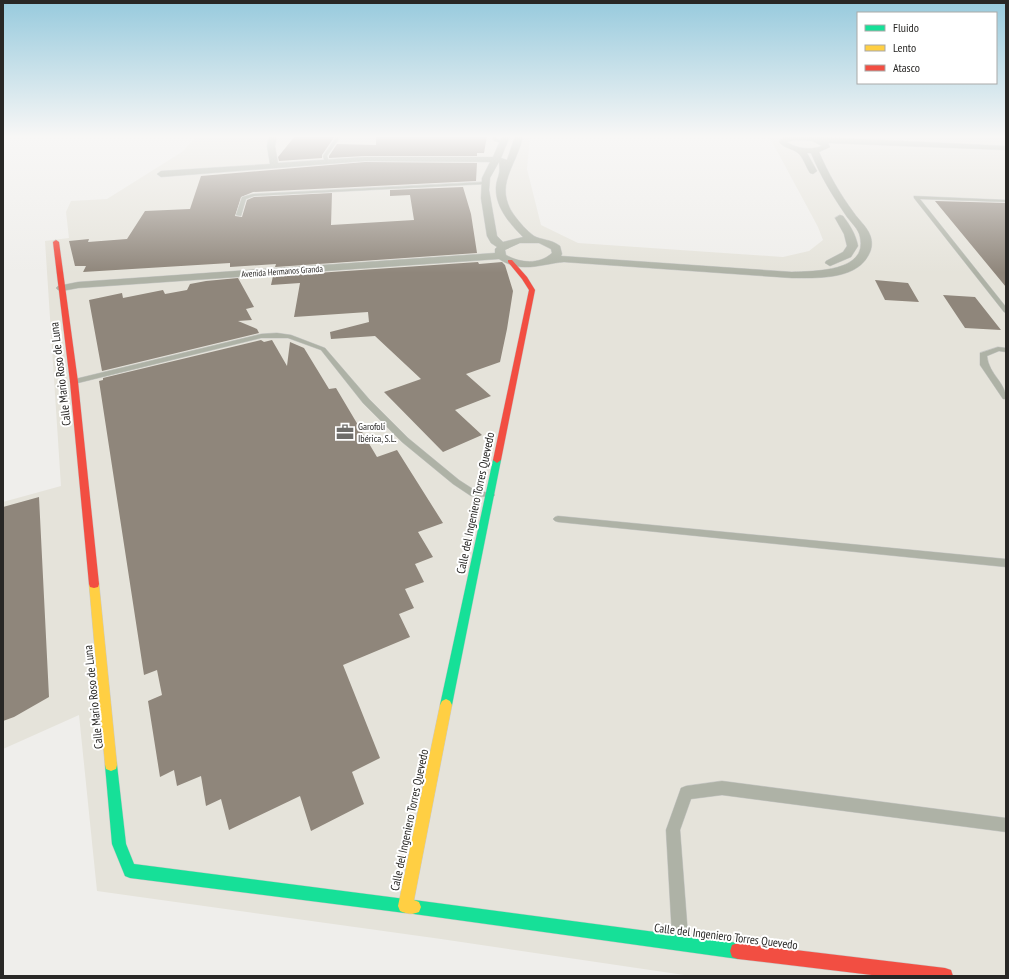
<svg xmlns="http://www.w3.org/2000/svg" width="1009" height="979" viewBox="0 0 1009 979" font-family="'PT Sans Narrow',sans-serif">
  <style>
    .built { fill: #e5e3da }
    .building { fill: #8f867b }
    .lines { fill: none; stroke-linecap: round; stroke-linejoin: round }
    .lane-casing { stroke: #cacac8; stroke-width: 1 }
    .street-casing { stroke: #cacac8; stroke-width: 1 }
    .fast-casing { stroke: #cacac8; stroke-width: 1 }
    .slow-casing { stroke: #cacac8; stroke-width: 1 }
    .jam-casing { stroke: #cacac8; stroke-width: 1 }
    .lane { fill: #aeb2a6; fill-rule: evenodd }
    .street { fill: #aeb2a6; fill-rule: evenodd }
    .fast { fill: #16e098; fill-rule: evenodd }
    .slow { fill: #ffcf43; fill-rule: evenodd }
    .jam { fill: #f24e42; fill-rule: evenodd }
    .labels { text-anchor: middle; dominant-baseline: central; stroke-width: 4; stroke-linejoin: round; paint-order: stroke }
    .far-street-label { font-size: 9px; fill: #282725; stroke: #fff }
    .poi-label { font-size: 10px; fill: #282725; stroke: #fff; text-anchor: start }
    .near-street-label { font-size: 12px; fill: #282725; stroke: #fff }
  </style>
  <rect width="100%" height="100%" fill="#efeeeb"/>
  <!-- built -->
  <path class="built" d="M197,136h333l-3,33 14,56 37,18 205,14 26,-6 14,-11 -5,-13 -49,-91h237v840h-315l-250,-37 -344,-48 -18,-176 -76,34v-247l58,-16 -16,-245 24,-3 -3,-26 5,-11 36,-2 75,-47z"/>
  <!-- building -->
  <path class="building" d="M295,136h40l-13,19v3l-43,3 -1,-4z
    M376,136h111l-3,17h-7v3h-112l-36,2v-2l8,-12 39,1z
    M365,162l112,1 -1,18 -223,11 -12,5 -6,19 7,1 5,-17 7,-3 78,-4 -1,32 83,-5 -4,-25 -20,1v-6l73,-3 8,27 6,39 -202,14 1,-3 -46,3v-4l-147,9 3,-6h-11l-6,-25 20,-2 -1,3 39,-3 18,-28 45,-2 11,-33z
    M935,201l71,2v84z
    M478,262l1,2 23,-2 3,3 8,26 -6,38 -7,33 -34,12 25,22 -36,14 27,25 -39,17 -59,-60 37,-13 -46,-43 -44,3 -1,-7 39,-10 -1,-10 -74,5 6,-34 -29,2 2,-9z
    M238,278l16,29 -8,2 6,11 -14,1 19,8 2,4 -157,38 -13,-71 33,-7 1,5 40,-8 2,4 22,-4 3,-6 16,-3z
    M875,280l33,3 11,19 -34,-2z
    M943,295l32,2 26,33 -36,-2z
    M261,340l3,2 8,-2 15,26 3,-24 14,6 25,41 7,-1 41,69 20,-7 46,73 -25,9 15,25 -18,7 9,18 -19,7 9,19 -15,6 11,23 -67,28 37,93 -28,14 12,32 -53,27 -11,-35 -71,34 -8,-31 -15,7 -5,-30 -24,10 -3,-16 -14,7 -12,-76 14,-6 -5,-25 -13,5 -45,-294 4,-1v-2z
    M39,497l10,200 -35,20 -11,4v-214z"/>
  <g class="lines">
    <!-- lane casing -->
    <g class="lane-casing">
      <path id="lane" d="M337,136h4l-14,20 2,6 -4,1 -2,-7z
        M492,136h4l1,3 10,4 -2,1 -11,-3z
        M484,182l2,2 -232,12 -8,3 -5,17 -5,-1 6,-18 11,-3z
        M914,196l92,4v2l-86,-3 86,108v6l-2,-1 -90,-114z
        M277,333l14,2 34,13 44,51 39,39 51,42 17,11 17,2 2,2 -2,2 -22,-1 -18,-12 -51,-42 -39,-39 -42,-53 -33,-12h-27l-187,46 -4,-2 1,-2 190,-46z
        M998,347l8,1v4l-7,-1 -12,5c2,19 19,26 19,43h-3l-23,-34v-12z
        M558,516l448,43v8l-448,-45 -3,-1 -2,-2 2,-2z
        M722,781l284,37v14l-284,-37 -31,4 -11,31 8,106 -3,5 -5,3 -5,-3 -3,-5 -6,-106 15,-42 5,-2z"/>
    </g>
    <!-- street casing -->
    <g class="street-casing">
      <path id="street" d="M269,136h8l-2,10 3,17 87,-6h128l9,-21h8l-9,22 6,2 8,-24h8c-6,30 -30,49 -9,79 6,8 13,16 20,21 7,4 17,3 26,10l2,8 -1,2 231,16c22,-1 76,0 68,-35 -1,-8 -10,-15 -15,-23 -13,-19 -25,-39 -34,-61h-4l10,18 -4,3 -3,-1c-4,-6 -7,-16 -12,-20 -6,-5 -13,-4 -19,-11l4,-5 19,-1 204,10v4l-178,-7 2,4 -11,5c9,21 21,42 35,61 5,7 13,14 16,22 3,7 2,15 -2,21 -13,24 -52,22 -76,22l-228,-16c-24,2 -42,12 -65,-3l-421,29 -16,3 -4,-1 -2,-2 2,-2 20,-4 417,-29v-4l2,-2 -6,-4 -4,-7 -6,-38 1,-20 8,-16 -125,-1 -204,16 -4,-3 4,-3 109,-7 -3,-18zM795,140l17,1 10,5c-11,4 -25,3 -35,-4zM499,162c2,13 -2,14 -3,25 -1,20 14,37 27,50l-20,5 -6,-6 -8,-46 1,-12zM520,243h19l12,6 1,4c-13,12 -32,10 -46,2l-1,-5z
        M840,215l3,1c7,9 13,19 15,30l-7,11 -21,9 -5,-3 1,-2 17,-9 4,-6 -3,-12 -9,-16z"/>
    </g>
    <!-- fast casing -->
    <g class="fast-casing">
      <path id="fast" d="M497,457l4,3 -49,245 -2,4 -4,2 -4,-2 -2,-4 53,-245z
        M111,759l5,2 1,4 9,79 8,20 271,35 5,2 4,-1 324,43 6,2 2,6 -2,6 -6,2 -324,-45 -5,-2 -4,1 -275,-35 -5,-2 -13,-32 -7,-79 1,-4z"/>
    </g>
    <!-- slow casing -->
    <g class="slow-casing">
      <path id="slow" d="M94,580l4,1 1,3 18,181 -1,4 -5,2 -5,-2 -1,-4 -16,-181 1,-3z
        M446,699l4,2 2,4 -38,195 5,2 2,5 -2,5c-7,3 -12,2 -19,-1l-2,-5 42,-201 2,-4z"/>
    </g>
    <!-- jam casing -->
    <g class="jam-casing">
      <path id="jam" d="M56,240l3,2 19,140 21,202 -1,3 -4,1 -4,-1 -1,-3 -19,-202 -17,-140z
        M508,260h4l15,17 8,13 -34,170 -4,3 -4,-3 36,-170 -7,-11 -14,-17z
        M738,943l207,25 6,2 2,6h-73l-142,-17 -6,-2 -2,-6 2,-6z"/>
    </g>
    <!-- lane -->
    <use href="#lane" class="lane"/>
    <!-- street -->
    <use href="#street" class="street"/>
    <!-- fast -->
    <use href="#fast" class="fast"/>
    <!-- slow -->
    <use href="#slow" class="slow"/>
    <!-- jam -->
    <use href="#jam" class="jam"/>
  </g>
  <!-- sky -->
  <linearGradient id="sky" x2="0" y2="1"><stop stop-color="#97cadd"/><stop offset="0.5" stop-color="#f8f7f6"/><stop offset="1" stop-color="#f8f7f6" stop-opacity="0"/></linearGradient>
  <rect width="1009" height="273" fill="url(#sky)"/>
  <!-- icons -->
  <defs>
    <g id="office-bare" transform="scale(1.38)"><path d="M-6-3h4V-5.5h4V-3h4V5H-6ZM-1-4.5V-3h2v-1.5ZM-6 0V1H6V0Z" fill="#6e6d6a" stroke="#fff" stroke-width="2.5" paint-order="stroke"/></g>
  </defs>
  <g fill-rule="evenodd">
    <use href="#office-bare" x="345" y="432"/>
  </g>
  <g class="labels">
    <!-- far-street labels -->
    <g class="far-street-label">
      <text transform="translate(282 271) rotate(-4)">Avenida Hermanos Granda</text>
    </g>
    <!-- poi labels -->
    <g class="poi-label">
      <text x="358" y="426">Garofoli<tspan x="358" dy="12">Ibérica, S.L.</tspan></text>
    </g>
    <!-- near-street labels -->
    <g class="near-street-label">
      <text transform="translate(60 374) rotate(-97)">Calle Mario Roso de Luna</text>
      <text transform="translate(475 503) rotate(-78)">Calle del Ingeniero Torres Quevedo</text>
      <text transform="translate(93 697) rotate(-96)">Calle Mario Roso de Luna</text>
      <text transform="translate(409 820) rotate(-78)">Calle del Ingeniero Torres Quevedo</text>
      <text transform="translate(726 936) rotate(7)">Calle del Ingeniero Torres Quevedo</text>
    </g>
  </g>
  <!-- border -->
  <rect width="1009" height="979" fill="none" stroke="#282725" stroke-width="8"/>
  <!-- legend -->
  <rect x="857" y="12" width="140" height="72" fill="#ffffff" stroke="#a9a9a8"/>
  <rect x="865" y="25" width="20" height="6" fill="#16e098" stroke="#a9a9a8"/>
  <text x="893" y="32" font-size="12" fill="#282725">Fluido</text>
  <rect x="865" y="45" width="20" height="6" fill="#ffcf43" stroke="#a9a9a8"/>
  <text x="893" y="52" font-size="12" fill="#282725">Lento</text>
  <rect x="865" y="65" width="20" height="6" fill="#f24e42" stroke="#a9a9a8"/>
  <text x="893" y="72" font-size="12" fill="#282725">Atasco</text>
</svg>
